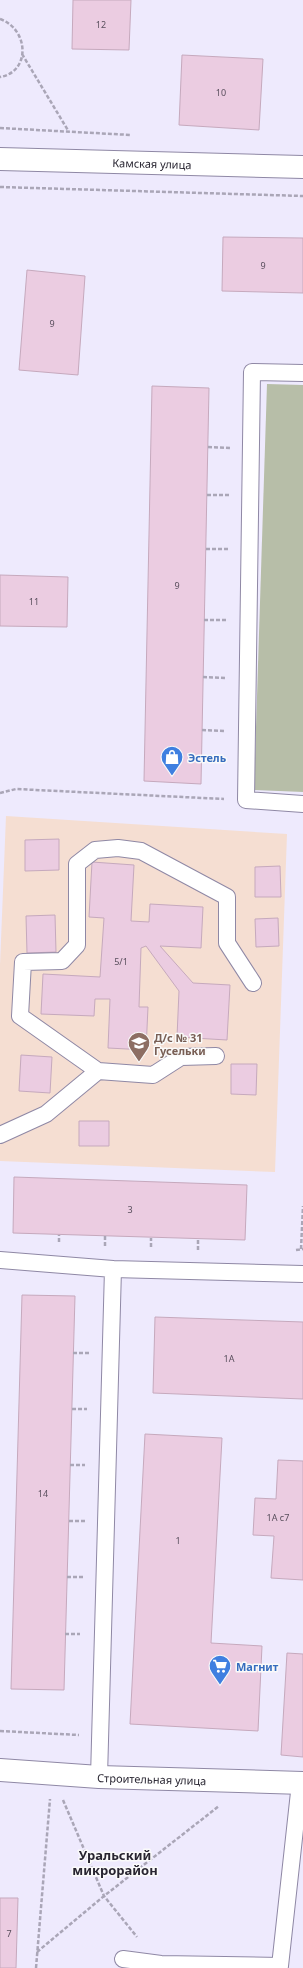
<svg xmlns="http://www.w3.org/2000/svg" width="303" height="1968" viewBox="0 0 303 1968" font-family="'Noto Sans',sans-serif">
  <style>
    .education { fill: #f5ded2 }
    .green { fill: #b7bea8 }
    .building { fill: #ebcce1; stroke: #c6a9bd }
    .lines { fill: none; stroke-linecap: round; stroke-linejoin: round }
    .service-casing { stroke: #8f88a5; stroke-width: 18 }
    .minor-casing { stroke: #8f88a5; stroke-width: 24 }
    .path { stroke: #aaa6b7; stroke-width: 2.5; stroke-dasharray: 4 2; stroke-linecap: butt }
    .service { stroke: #fff; stroke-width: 16 }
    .minor { stroke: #fff; stroke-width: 22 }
    .labels { text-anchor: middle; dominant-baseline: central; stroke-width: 3; stroke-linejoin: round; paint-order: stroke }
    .number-label { font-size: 9px; fill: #594f5d }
    .street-label { font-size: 11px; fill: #282531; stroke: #fafafa }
    .shop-label { font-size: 11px; font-weight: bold; fill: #366cbe; stroke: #fafafa; text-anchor: start }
    .education-label { font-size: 11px; font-weight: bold; fill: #785e54; stroke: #fafafa; text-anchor: start }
    .quarter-label { font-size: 13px; font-weight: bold; fill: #282531; stroke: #fafafa }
  </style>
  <rect width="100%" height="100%" fill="#eeeafd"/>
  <!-- education -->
  <path class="education" d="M6,816l281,18 -12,338 -275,-11v-196z"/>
  <!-- green -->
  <path class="green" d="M267,384l36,1v407l-49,-2z"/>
  <!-- building -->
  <path class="building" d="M73,0h58l-2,50 -57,-1z
    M182,55l81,4 -4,71 -80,-5z
    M223,237l80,1v55l-81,-2z
    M27,270l58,6 -7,99 -59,-5z
    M152,386l57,2 -8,396 -57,-3z
    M0,575l68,2 -1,50 -67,-1z
    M59,839v31l-34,1v-31z
    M92,862l42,3 -3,56 18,1 1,-18 53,3 -2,41 -41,-2 33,37 37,2 -3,55 -50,-3 2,-46 -33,-45 -5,2 -2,59h9l-2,43 -38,-2 2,-49h-15l-1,17 -53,-2 2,-40 57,3 4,-59 -15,-1z
    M280,866l1,31h-26v-30z
    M55,915l1,37 -29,1 -1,-37z
    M278,918l1,28 -23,1 -1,-28z
    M21,1055l31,2 -2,36 -31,-2z
    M231,1064h26l-1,31 -25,-1z
    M79,1121h30v25h-30z
    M14,1177l233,8 -2,55 -232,-7z
    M22,1295l53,1 -11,394 -53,-1z
    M155,1317l148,5v77l-150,-6z
    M145,1434l77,4 -11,205 51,3 -4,85 -128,-7z
    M278,1460l25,1v119l-32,-2 3,-42 -21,-1 2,-37 21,1z
    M287,1653l16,1v103l-22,-2z
    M0,1898h18l-2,70h-16z"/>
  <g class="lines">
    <!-- service casing -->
    <g class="service-casing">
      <path id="service" d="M303,373l-51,-1 -6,428 57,4
        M98,1071l55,4 28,-18 35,-1
        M0,1135l46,-21 52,-43 -78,-55 3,-54 39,-1 15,-16v-81l18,-14 23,-2 23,3 86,46v46l26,40
        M0,1260l113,9
        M99,1777l14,-508 190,5
        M123,1959l38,5 119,2 20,-183"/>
    </g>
    <!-- minor casing -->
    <g class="minor-casing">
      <g id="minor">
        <path id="s1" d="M0,159l303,8"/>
        <path id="s2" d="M0,1770l99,7 204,6"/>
      </g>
    </g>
    <!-- path -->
    <path class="path" d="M0,19c29,10 31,53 0,58
      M22,54l47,78
      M0,128l131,7
      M0,187l303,9
      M208,447l22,1
      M207,495h22
      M206,549h22
      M204,620h22
      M203,677l24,1
      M202,730l23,1
      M0,793l16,-4 208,10
      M59,1242v-7
      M105,1246v-10
      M151,1247v-9
      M301,1249l2,-43
      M198,1250v-11
      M296,1250l7,-1
      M73,1353h16
      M72,1409h15
      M70,1465h15
      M69,1521h16
      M67,1577h16
      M65,1634h15
      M0,1731l79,4
      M63,1800l41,96 33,41
      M37,1952l67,-56 115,-90
      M36,1968l14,-169"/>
    <!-- service -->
    <use href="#service" class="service"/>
    <!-- minor -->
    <use href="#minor" class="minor"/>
  </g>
  <!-- icons -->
  <defs>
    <g id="shop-pin" transform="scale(1.15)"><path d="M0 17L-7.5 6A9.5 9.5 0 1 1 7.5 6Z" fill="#3f7fe0" stroke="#fafafa"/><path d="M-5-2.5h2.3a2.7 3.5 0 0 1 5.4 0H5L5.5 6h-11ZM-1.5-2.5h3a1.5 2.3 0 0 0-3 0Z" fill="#fff"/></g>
    <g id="school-pin" transform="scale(1.15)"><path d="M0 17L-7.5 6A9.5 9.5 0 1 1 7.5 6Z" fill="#8d6e63" stroke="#fafafa"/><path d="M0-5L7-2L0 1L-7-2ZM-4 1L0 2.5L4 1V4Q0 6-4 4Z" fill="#fff"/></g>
    <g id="supermarket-pin" transform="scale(1.15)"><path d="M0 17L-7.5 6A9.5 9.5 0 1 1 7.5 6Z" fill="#3f7fe0" stroke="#fafafa"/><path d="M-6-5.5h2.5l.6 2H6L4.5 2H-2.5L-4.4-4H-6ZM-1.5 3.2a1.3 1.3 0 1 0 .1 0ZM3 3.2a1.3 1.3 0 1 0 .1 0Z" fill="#fff"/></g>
  </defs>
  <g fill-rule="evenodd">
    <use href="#shop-pin" x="172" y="757"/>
    <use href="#school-pin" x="139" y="1043"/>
    <use href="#supermarket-pin" x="220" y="1666"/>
  </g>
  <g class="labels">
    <!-- number labels -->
    <g class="number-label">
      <text x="101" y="24">12</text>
      <text x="221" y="92">10</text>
      <text x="263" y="265">9</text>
      <text x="52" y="323">9</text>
      <text x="177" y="585">9</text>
      <text x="34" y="601">11</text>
      <text x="121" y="961">5/1</text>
      <text x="130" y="1209">3</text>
      <text x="229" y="1358">1А</text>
      <text x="43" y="1493">14</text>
      <text x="278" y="1517">1А с7</text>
      <text x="178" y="1540">1</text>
      <text x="9" y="1933">7</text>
    </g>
    <!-- street labels -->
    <g class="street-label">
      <text stroke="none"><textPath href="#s1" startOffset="152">Камская улица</textPath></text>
      <text stroke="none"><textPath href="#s2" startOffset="152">Строительная улица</textPath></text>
    </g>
    <!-- shop labels -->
    <g class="shop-label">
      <text x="188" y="757">Эстель</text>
      <text x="236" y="1666">Магнит</text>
    </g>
    <!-- education labels -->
    <g class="education-label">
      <text x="154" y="1037">Д/с № 31<tspan x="154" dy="13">Гусельки</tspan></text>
    </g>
    <!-- quarter labels -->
    <g class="quarter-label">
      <text x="115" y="1855">Уральский<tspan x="115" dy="15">микрорайон</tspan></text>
    </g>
  </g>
</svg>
